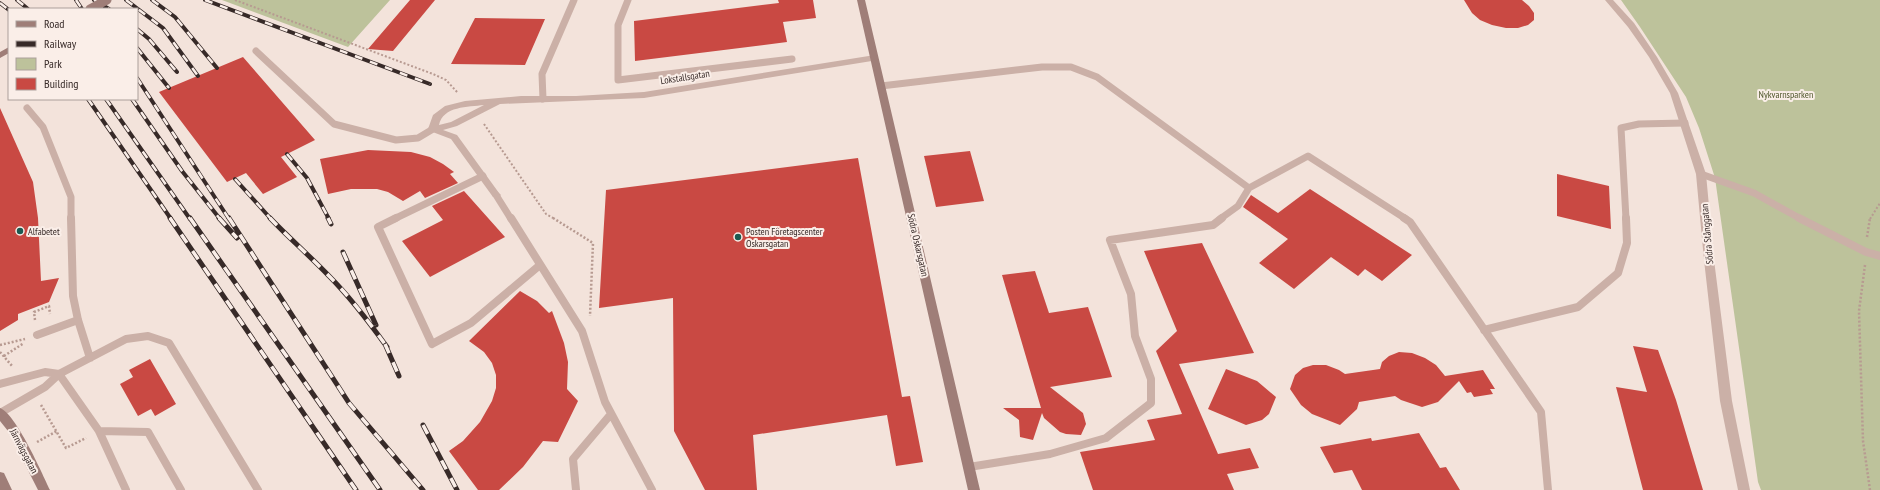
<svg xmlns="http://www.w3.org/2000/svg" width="1880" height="490" viewBox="0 0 1880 490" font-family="'PT Sans Narrow',sans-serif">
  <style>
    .green { fill: #bdc29b }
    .building { fill: #c94943 }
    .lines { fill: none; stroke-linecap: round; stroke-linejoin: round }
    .path-far1 { stroke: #b79a91; stroke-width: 2; stroke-dasharray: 2 2; stroke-linecap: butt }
    .path { stroke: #b79a91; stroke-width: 2.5; stroke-dasharray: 2 2; stroke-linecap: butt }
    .lane-far1 { stroke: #cbb0a7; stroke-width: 7 }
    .lane { stroke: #cbb0a7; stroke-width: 8 }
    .street { fill: #cbb0a7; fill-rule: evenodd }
    .secondary { fill: #9f7e78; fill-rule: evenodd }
    .rail-far1-casing { stroke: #372a28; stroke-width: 4 }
    .rail-casing { stroke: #372a28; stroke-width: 5 }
    .rail-far1 { stroke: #faeee8; stroke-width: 2.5; stroke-dasharray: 8; stroke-linecap: butt }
    .rail { stroke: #faeee8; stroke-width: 3.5; stroke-dasharray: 10; stroke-linecap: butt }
    .secondary-bridge { stroke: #9f7e78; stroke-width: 9 }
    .poi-dot { fill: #1c5a51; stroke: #faeee8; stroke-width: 1.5 }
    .labels { text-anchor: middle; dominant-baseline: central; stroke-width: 4; stroke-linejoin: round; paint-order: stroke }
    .street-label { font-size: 10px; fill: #372a28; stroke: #faeee8 }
    .park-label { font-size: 10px; fill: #4f562b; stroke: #faeee8 }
    .poi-label { font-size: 10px; fill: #372a28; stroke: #faeee8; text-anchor: start }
  </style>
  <rect width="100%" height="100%" fill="#f3e3db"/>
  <!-- green -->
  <path class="green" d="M222,0h168l-42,47z
    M1621,0h259v490h-119l-3,-8 -43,-304 -16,-50 -13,-31 -46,-70z"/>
  <!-- building -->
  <path class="building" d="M410,0h25l-42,51 -25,-2z
    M778,0h35l3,18 -33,4 4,20 -152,19 -1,-40 145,-18z
    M1464,0h58l7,6 5,7v7l-6,5 -10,3h-12l-14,-3 -12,-5 -8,-7z
    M475,18l70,1 -20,46 -74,-1z
    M243,57l72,83 -34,17 16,20 -34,17 -17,-21 -19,9 -68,-90z
    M0,108l33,74 5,36 3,63 18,-3 -10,24 -31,12v6l-18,11z
    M368,150l43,2 19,5 13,7 11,8 -4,2 8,9 -33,15 -5,-7 -17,10 -15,-9 -11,-3h-26l-23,5 -8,-35z
    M970,151l14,50 -48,6 -12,-51z
    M858,158l44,239 8,-1 13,66 -27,4 -9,-51 -134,20 4,55h-52l-31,-59 -1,-133 -74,10 7,-118z
    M1557,174l52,12 2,43 -54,-13z
    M1310,189l102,66 -30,26 -17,-12 -7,7 -27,-19 -37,32 -35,-26 29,-24 -45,-32 8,-12 27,18z
    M464,191l41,46 -75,40 -28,-36 41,-21 -11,-14z
    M1202,243l52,110 -75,11 39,90 32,-6 9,20 -32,6 7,16h-141l-13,-38 75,-12 -8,-20 35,-6 -26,-63 21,-20 -33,-80z
    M1035,271l14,42 39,-6 24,70 -62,10 33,26 3,11 -5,11 -15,-1 -6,-2 -16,-14 -2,-5 -9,27 -13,-3 -1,-17 -16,-12h38l-39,-133z
    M520,291l17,10 12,12 3,-2 12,32 4,19 -1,27 11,12 -20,41 -15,-1 -20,26 -24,23h-21l-29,-39 14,-10 17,-19 12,-21 4,-13v-13l-4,-12 -8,-11 -15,-11z
    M1633,346l25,4 18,50 27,90h-60l-27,-103 31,5z
    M1399,352l13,1 13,5 11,7 9,11 38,-6 12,19h-5l3,5 -19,3 -3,-5 -4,1 -8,-12 -21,21 -16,5 -21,-7 -6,-4 -36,6 -2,7 -17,16 -28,-11 -11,-9 -11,-16 5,-14 8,-7 10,-3h13l13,5 6,4 35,-5 2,-7 7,-6z
    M150,359l26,45 -21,12 -4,-7 -13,7 -18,-32 13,-7 -4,-7z
    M1226,369l31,12 19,16 -7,17 -7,6 -16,5 -38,-16z
    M1419,433l21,35 6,-1 14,23h-98l-10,-20 -18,3 -14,-26 51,-9 1,3z"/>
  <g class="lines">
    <!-- path-far1 -->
    <path class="path-far1" d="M235,0l198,74 13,6 12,13
      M484,124l62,90 9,5
      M1870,219l10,-16"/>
    <!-- path -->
    <path class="path" d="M553,218l40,25 -3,73
      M1867,237l3,-19
      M1865,265l-6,46 4,130 7,49
      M35,320l-1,-8 15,-6 1,8
      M0,345l25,-6
      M0,352l13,15
      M4,356l20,-13
      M41,405l25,43 20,-10
      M37,442l20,-11"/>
    <!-- lane-far1 -->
    <path class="lane-far1" d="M628,0l-10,25v55l174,-21
      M256,51l78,73 62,16 22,-2 15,-9
      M881,86l161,-19h29l26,10 152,111 -11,18 -18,13
      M543,99l-1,-25 32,-74
      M27,108l16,19 28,70v22
      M1701,174l53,19 47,26
      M1249,188l59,-32 98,63
      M496,195l15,24
      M394,219l89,-43
      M1626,219l-5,-91 18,-4 46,-1"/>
    <!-- lane -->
    <path class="lane" d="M71,218l2,78 5,24 12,38
      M396,218l-18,9 54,117 39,-21 69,-58
      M511,218l71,113 23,71 47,88
      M1404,218l6,4 131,190 7,78
      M1799,218l67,34 14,4
      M1484,330l94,-23 40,-34 9,-30 -1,-25
      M37,335l41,-15
      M0,384l45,-12 14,2 40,57 27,59
      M0,413l45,-26 14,-13 67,-35 22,-3 21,7 89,147
      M99,431l49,1 33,58
      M969,467l81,-13 56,-16 45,-35v-24l-16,-43 -4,-42 -21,-54 103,-15 9,-7
      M576,490l-3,-31 38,-45"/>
    <!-- street -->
    <path class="street" d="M1605,0h8l21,23 23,34 21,36 28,81 8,86 18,141 18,89h-12l-18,-89 -16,-141 -8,-86 -26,-81 -21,-36 -21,-30z
      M875,55l3,1v4l-234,38 -144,6 -43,22 -14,4 14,5 42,58 2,2 -2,2h-6l-42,-58 -21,-8 -2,-2 5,-14 12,-9 20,-5 56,-5h55l68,-4zM484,105l-33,17 -12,3c4,-19 29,-18 45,-20z"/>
    <!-- secondary -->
    <path class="secondary" d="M857,0h8l115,490h-12z
      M9,47v6l-9,5v-6z
      M0,408c16,6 42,65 50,82h-12l-30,-59 -8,-10z
      M0,472l4,1 8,17h-12z"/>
    <!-- rail-far1 casing -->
    <g class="rail-far1-casing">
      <path id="rail-far1" d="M17,0l11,9
        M76,0l6,9
        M94,0l15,9
        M126,0l37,28 35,48
        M152,0l23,17 42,51
        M205,0l225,84
        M0,3l9,7
        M137,29l12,10 28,33
        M137,48l32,40
        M137,78l92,141
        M88,99l83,120
        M106,99l84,120
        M132,99l50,72 38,48
        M287,154l20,24 22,41
        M235,179l36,40"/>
    </g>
    <!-- rail casing -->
    <g class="rail-casing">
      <path id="rail" d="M170,218l186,272
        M190,218l190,272
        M219,218l18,20
        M229,218l120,185 74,87
        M270,218c19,20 40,38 59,58 22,22 40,46 58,71
        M328,218l3,6
        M343,252l33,73
        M385,344l14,32
        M423,425l34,65"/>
    </g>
    <!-- rail-far1 -->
    <use href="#rail-far1" class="rail-far1"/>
    <!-- rail -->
    <use href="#rail" class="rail"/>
    <!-- secondary-bridge -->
    <path class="secondary-bridge" d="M90,9l17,-9"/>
  </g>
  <!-- markers -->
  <g class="poi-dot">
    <circle cx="20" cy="231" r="4"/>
    <circle cx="738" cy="237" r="4"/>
  </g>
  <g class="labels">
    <!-- street labels -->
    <g class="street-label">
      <text transform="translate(685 77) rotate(-9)">Lokstallsgatan</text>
      <text transform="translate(1707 234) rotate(-95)">Södra Stånggatan</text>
      <text transform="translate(918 245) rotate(77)">Södra Oskarsgatan</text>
      <text transform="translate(24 451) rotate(62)">Järnvägsgatan</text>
    </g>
    <!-- park labels -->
    <g class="park-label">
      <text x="1786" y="94">Nykvarnsparken</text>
    </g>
    <!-- poi labels -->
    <g class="poi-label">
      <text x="28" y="231">Alfabetet</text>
      <text x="746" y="231">Posten Företagscenter<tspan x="746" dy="12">Oskarsgatan</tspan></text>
    </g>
  </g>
  <!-- legend -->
  <rect x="8" y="8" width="130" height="92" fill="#faeee8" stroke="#aca09b"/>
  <rect x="16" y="21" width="20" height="6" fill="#9f7e78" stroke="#aca09b"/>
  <text x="44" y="28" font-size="12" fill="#372a28">Road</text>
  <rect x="16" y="41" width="20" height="6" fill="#372a28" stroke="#aca09b"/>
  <text x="44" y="48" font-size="12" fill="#372a28">Railway</text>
  <rect x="16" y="58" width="20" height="12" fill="#bdc29b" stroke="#aca09b"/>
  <text x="44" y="68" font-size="12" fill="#372a28">Park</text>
  <rect x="16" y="78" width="20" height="12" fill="#c94943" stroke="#aca09b"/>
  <text x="44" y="88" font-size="12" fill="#372a28">Building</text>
</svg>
